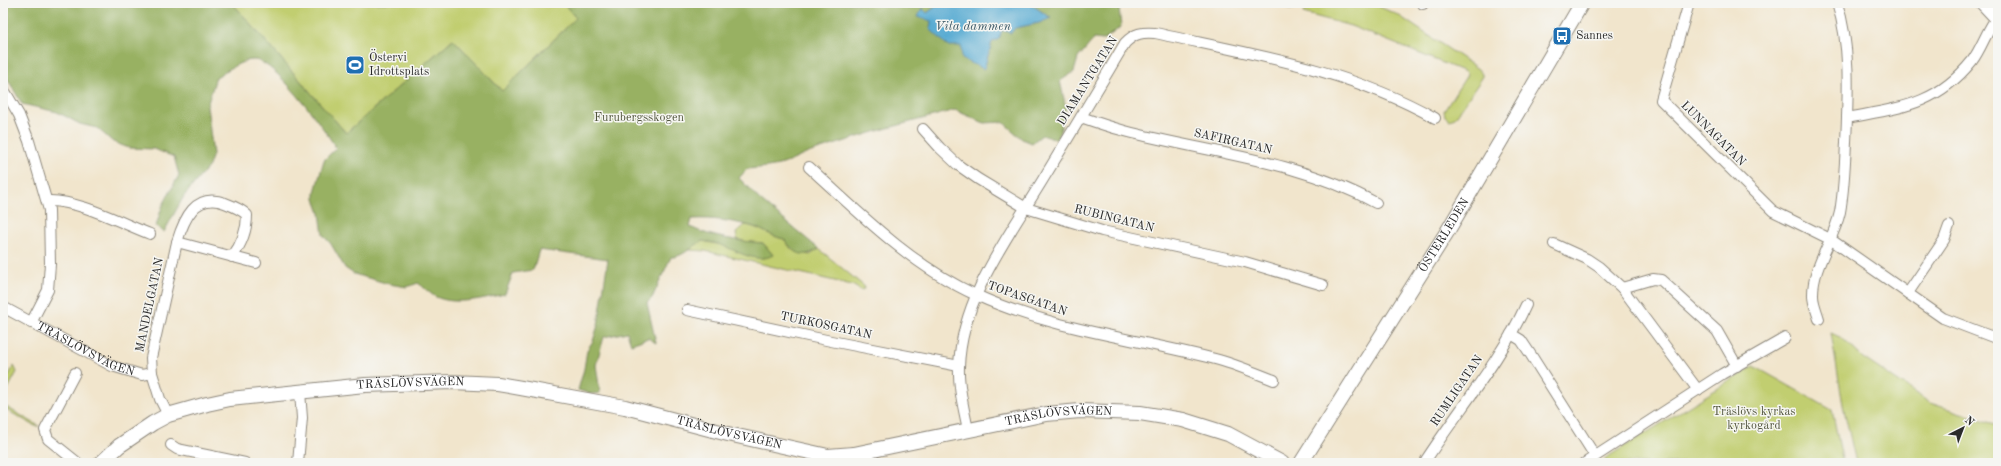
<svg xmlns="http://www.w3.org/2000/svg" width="2001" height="466" viewBox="0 0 2001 466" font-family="'Old Standard TT',serif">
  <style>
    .green { fill: #c1ce70; stroke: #767c4e }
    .forest { fill: #98b162; stroke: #626e46 }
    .water { fill: #56aad2; stroke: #406a7e }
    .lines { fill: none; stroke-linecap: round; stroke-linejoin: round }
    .street-casing { stroke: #8e887c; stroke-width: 12 }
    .secondary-casing { stroke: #8e887c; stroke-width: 16 }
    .street { stroke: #fff; stroke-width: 10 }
    .secondary { stroke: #fff; stroke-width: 14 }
    .labels { text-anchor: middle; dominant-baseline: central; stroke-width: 3; stroke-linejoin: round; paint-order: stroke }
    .poi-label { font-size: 12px; fill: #2b2b2b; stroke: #f6f6f2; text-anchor: start }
    .street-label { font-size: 12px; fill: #2b2b2b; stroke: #f6f6f2 }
    .park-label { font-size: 12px; fill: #50543c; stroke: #f6f6f2 }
    .water-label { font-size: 13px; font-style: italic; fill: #3a5765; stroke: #f6f6f2 }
  </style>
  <rect width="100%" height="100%" fill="#f6f6f2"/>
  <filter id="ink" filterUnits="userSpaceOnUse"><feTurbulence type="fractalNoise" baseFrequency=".025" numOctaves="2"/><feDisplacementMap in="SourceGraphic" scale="8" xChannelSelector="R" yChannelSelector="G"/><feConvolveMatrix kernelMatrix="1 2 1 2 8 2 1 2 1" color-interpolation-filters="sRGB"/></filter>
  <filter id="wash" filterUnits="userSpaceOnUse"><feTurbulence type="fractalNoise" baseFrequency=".012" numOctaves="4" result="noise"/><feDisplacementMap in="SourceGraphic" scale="16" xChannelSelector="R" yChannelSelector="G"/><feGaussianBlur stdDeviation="0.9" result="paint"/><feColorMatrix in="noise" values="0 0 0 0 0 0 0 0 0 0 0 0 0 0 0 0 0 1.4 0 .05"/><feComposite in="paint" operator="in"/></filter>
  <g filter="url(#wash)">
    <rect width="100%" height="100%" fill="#f1e5cc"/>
    <!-- green -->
    <path class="green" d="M234,3h329l13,15 -74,73 -49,-52 -107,94 -112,-128z
      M1310,3h65l5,4 18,8 64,43 16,11 4,5v4l-27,40 -6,2 -4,-4 -1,-5 23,-36 -2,-3 -114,-46 -48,-13z
      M745,225c12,1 25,11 39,14l8,11 18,5 9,-6 46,38 -3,4 -10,-6 -147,-34 -16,-1 2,-6 11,-3 71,14 -10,-12 -17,-1 -9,-3 -1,-6z
      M1831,333l11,5 21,20 67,45 68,22v38h-142l-13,-58z
      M14,366l3,6 -14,26v-13z
      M1754,366l78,44 11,53h-236l-3,-4z
      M3,405l36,21h-4l-32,-18z"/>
    <!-- forest -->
    <path class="forest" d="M3,3h231v2l112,128 107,-94 49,52 74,-73 -13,-15h378l-14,10 -4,-4 8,12 30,25 23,23 8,-27 10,-12 37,-7 11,-6 -21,-14h93l-3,4 2,20 -18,13 -9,-1 -16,19 -4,14 -14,9 6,27 -8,32 -16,-5 -10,8 -10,-4 -19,-17 -19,1 -29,-13c-35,10 -71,18 -106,30 -12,4 -25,8 -38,12 -9,3 -18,9 -28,12 -11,3 -24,4 -36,5l-8,9 21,22 59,49c-17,10 -24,5 -35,-10 -14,-3 -22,-10 -33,-13 -20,-5 -38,-8 -59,-7l-2,8c23,11 49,14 73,16l10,12c-18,10 -38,-6 -55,-11 -5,-2 -10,-2 -16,-3 -9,5 -21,17 -31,16l-19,41 -5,5 9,40 -8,-5 -17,6 -4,-12 -23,5 -8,28 4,28 -9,1 -13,-4 6,-21 3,-19 6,-9 5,-16 10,-66 -69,-9 -6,20 -20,3 -8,21c-21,4 -48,12 -69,3 -6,-3 -12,-10 -18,-14l-11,4 -18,-3 -35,-10 -9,-6 -14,-24 -8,-9 -3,-22 -5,-14v-7l9,-32 12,-12c-11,-19 -60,-86 -81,-88 -13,-1 -28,11 -39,17l-9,29 6,48 -4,12 -25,30 -20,36 -8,-6 6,-19 17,-32 -5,-18 -20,-8 -25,-1 -16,-6 -16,-14 -17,-4 -23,-12 -35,-8 -19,-33z
      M1269,3h42l-3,4 -16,2z"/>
    <!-- water -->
    <path class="water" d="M941,3h88l22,15 -12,5 -24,5 -4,5 -9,-3 -3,9 -7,3 -8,27 -22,-10 -1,-13h-13l-18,-17 1,-8 -13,-4 4,-9 5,5z"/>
  </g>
  <g filter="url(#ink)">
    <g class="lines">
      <!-- street casing -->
      <g class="street-casing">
        <g id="street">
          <path d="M1689,3l-28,97 4,4 108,107 57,28 113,79 55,21"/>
          <path d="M1423,4v-1"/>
          <path d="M3,88l16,27 10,26 20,69 1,54 -2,26 -17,33"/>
          <path d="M1081,117c14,5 29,10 44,14 84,22 173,29 251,72"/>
          <path d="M1847,118c51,-10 89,-12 125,-57 10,-13 15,-32 26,-45"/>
          <path d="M923,129l17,19 18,17 20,14 48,29 76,23 143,31 78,23"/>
          <path d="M809,167c51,47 103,99 167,128 76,35 159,43 239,64 20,5 40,14 59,21"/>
          <path d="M47,201c29,-2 74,22 103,33"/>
          <path d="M177,242c7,-23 18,-50 48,-39 8,3 16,6 22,12 0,15 -6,30 -15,42"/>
          <path d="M1554,244l33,15 12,8 23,21 76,102"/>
          <path d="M1622,288l31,-9 8,1 56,51 20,35"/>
          <path d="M1908,293l36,-53 5,-14"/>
          <path id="s1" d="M3,307l109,59 30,9 10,-2 8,26 8,16"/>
          <path d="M687,310l144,31 128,25"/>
          <path d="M1819,319c-2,-7 -6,-16 -6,-23 -1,-29 21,-56 27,-84 4,-23 5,-47 6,-70 2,-45 5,-96 -9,-139"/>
          <path d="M1511,334l10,6 10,15 64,101"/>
          <path d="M75,373l-30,57 3,9 30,24"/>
          <path d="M152,373l-1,-15 26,-116 79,21"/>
          <path d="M968,430c-4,-21 -10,-42 -9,-63 2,-68 49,-130 83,-186 28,-46 56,-92 83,-138 10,-10 17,-11 30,-10 95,21 194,36 280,85"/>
          <path d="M171,445l6,4 68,14"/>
          <path d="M298,463l4,-45 -2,-26"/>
          <path d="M1427,463l-1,-3c33,-51 75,-100 100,-155"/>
          <path d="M1585,463l137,-89 63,-36"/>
        </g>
      </g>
      <!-- secondary casing -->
      <g class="secondary-casing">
        <g id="secondary">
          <path d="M1983,3l15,16"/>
          <path id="s2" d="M101,463l18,-17 34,-23 15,-8 39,-11 23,-5 135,-14 87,-3 46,2 23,4 104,19 103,27 100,22 26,-2 192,-40 34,-3 60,2 43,7 45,14 54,29"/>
          <path id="s3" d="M1301,463l146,-231 135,-229"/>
        </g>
      </g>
      <!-- street -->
      <use href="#street" class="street"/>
      <!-- secondary -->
      <use href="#secondary" class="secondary"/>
    </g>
  </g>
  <!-- icons -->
  <defs>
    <g id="bus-square" transform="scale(1)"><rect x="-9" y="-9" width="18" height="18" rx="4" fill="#1f6fb2" stroke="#f6f6f2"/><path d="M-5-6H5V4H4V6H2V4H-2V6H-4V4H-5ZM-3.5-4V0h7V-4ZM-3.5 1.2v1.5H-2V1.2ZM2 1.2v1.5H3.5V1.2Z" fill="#fff"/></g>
    <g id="stadium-square" transform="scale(1)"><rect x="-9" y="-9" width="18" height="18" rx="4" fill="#1f6fb2" stroke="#f6f6f2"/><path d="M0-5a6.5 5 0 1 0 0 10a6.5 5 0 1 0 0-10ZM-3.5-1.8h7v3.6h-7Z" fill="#fff"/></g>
  </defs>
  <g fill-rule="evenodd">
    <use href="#bus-square" x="1562" y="36"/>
    <use href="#stadium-square" x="355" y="65"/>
  </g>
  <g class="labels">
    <!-- poi labels -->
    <g class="poi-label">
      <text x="1576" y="36">Sannes</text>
      <text x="369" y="58">Östervi<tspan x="369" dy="14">Idrottsplats</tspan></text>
    </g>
    <!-- street labels -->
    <g class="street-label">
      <text transform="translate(1088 81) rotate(-58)">DIAMANTGATAN</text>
      <text transform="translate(1713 134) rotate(45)">LUNNAGATAN</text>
      <text transform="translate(1233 142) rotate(13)">SAFIRGATAN</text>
      <text transform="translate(1114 219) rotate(14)">RUBINGATAN</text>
      <text stroke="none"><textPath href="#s3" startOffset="269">ÖSTERLEDEN</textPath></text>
      <text transform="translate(1027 299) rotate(19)">TOPASGATAN</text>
      <text transform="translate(150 305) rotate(-78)">MANDELGATAN</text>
      <text transform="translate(826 326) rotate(12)">TURKOSGATAN</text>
      <text stroke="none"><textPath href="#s1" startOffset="93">TRÄSLÖVSVÄGEN</textPath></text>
      <text stroke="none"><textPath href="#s2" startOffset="328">TRÄSLÖVSVÄGEN</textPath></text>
      <text transform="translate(1457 391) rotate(-56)">RUMLIGATAN</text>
      <text stroke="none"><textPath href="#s2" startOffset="988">TRÄSLÖVSVÄGEN</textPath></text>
      <text stroke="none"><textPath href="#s2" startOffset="652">TRÄSLÖVSVÄGEN</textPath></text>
    </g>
    <!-- park labels -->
    <g class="park-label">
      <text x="639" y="118">Furubergsskogen</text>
      <text x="1754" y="412">Träslövs kyrkas<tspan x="1754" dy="14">kyrkogård</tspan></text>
    </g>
    <!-- water labels -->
    <g class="water-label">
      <text x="973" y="26">Vita dammen</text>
    </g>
  </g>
  <!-- margin -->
  <rect width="2001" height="466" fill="none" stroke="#f6f6f2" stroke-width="16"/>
  <!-- north arrow -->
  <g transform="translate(1963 428) rotate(42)" stroke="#f6f6f2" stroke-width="3" paint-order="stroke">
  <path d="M0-3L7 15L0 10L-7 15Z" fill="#2b2b2b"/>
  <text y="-6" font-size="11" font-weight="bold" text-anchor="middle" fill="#2b2b2b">N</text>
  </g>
</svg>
